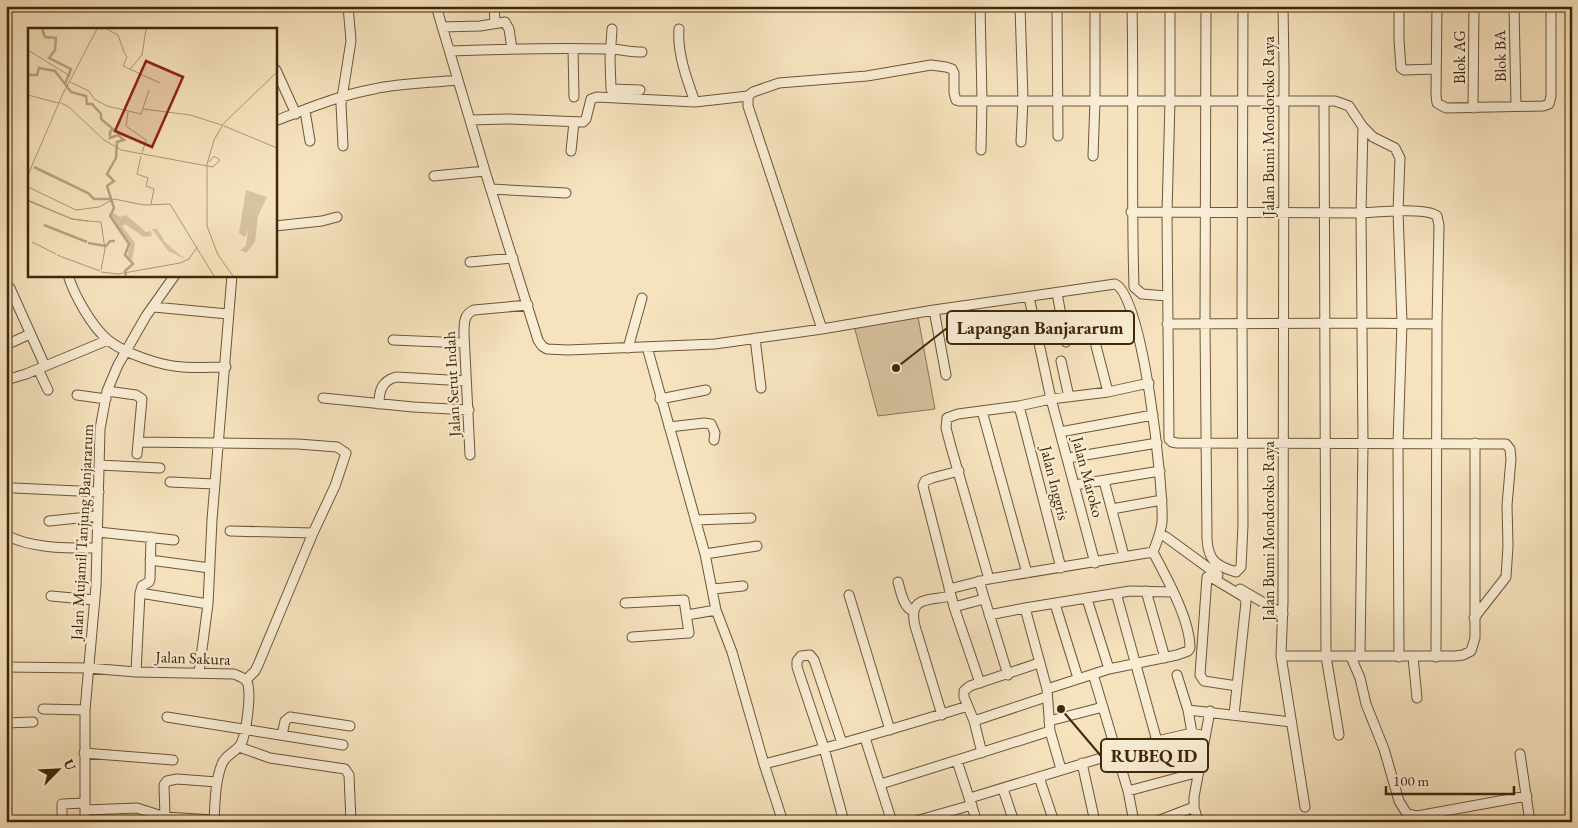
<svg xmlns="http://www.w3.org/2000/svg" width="1578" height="828" viewBox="0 0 1578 828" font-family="'EB Garamond',serif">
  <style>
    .pitch { fill: #d7c39f; stroke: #8c7554 }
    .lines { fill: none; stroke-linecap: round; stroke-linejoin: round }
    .minor-casing { stroke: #6e5636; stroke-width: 11 }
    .minor { stroke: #f9edd5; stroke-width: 9 }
    .labels { text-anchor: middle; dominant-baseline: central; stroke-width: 4.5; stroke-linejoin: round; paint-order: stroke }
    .street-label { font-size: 16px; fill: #402708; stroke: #f9edd5 }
    .inset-river { fill: none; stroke: #b8a380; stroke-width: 2.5 }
    .inset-road { fill: none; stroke: #ad9875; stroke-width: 1 }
    .view { fill: #8f2418; fill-opacity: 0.15; stroke: #8f2418; stroke-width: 2.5 }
    .inset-edge { fill: none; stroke: #402708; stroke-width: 2.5 }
    .leader { fill: none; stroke: #402708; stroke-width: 2 }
    .callout-dot { fill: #402708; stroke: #f9edd5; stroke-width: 2 }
    .callout { fill: #f9edd5; stroke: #402708; stroke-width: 2 }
    .callout-label { font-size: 18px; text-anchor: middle; font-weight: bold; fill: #402708 }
  </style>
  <rect width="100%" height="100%" fill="#f6e3be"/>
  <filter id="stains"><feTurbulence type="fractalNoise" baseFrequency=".004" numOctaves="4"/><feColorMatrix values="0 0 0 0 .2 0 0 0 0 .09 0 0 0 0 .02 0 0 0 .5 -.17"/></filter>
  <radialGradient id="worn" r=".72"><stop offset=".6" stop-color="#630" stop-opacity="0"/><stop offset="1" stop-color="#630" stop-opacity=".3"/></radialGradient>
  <!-- pitch -->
  <path class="pitch" d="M918,317l17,92 -57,7 -24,-90z"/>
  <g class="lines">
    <!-- minor casing -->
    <g class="minor-casing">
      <path id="minor" d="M436,6l49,165 53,169 4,6 5,3 21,1 147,-6 107,-15 112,-19 181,-26c28,11 49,205 47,238 -1,10 -5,20 -9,30 13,25 37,67 37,96l-2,3 -11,4 -68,14 -62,20
        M494,6l1,17
        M980,6l2,94 -1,50
        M1020,6l3,94 -2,42
        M1057,6l1,130
        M1132,6c2,94 -1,188 2,281l8,7 25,2
        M1170,6v95l-3,112 2,226 3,3 5,1 329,1 4,5 1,10 -4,46 1,41 -2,31 -32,41
        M1206,6l-1,318 2,215c1,21 9,27 29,33l5,-5 2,-42 -1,-208 1,-311
        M1283,6l1,62 -1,534 -2,54 24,151
        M1399,6v34l2,28 3,2 32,-1
        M1437,6l-1,89 1,8 9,5 97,-2 6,-2 2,-8v-90
        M1514,6l2,100
        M442,27l38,-1 25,-4 4,7 3,20
        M612,29l-2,30 1,30 29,1
        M679,29c-2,24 8,51 16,73
        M573,49l1,48
        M451,51c52,-2 104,-3 157,-2 11,0 22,3 34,3
        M276,70l20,44
        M1324,101l2,555 13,79
        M1473,108l1,-102
        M305,111l5,30
        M470,120l37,-1 76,3 3,-3 5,-20 6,-2 98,5 53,-6
        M275,121c32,-12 65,-26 99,-32 27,-6 56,-6 84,-9
        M343,146l-2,-42 10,-63 -3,-35
        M571,151l3,-29
        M1093,156l2,-55v-95
        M434,176l51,-5
        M491,189l75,4
        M1131,212l230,1c16,-1 65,-6 76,3l2,9 -2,99 -1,333
        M275,226l47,-5 15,-4
        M470,262l43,-4
        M68,275c6,20 24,52 40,65 17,14 54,26 75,27 14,1 29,0 43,0
        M10,288l35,78
        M1057,293l9,49
        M1029,297l22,102 44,164
        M154,307l74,7
        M934,310l12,65
        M1167,324l196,-1 74,1
        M822,329l-74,-223v-10l5,-4 26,-9 88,-7 64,-11 15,2 6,2 2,4v20l2,7 3,1h376l14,5 14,21 10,10 22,11 5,10 -2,53 4,112 -4,120 1,214
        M755,338l6,50
        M393,340l71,3
        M6,345l24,-11
        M1096,346l12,46
        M647,347l58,207 11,56 16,42 32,112 19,58
        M628,348l14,-50
        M1061,361l8,36
        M38,369l10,21
        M6,380l20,-6 82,-34
        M107,391l29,4 6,4 -5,55
        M77,395l29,4
        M323,398l90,9 56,3
        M660,399l46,-9
        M379,404c0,-14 3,-23 17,-27l70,4
        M1019,406l42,162
        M982,411l45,162
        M669,427l35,-4 7,1 4,9 -1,7
        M1060,432l93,-17
        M139,442l159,2 39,3 9,6 -11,33 -22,47 -55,132 -3,6 -9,9
        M470,455l-6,-122c0,-10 0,-19 10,-23l54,-5
        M1068,458l89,-15
        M99,465l61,3
        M959,471l-27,7 -7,3 -2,5 31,121 26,76
        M1104,481l20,75
        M170,482l45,2
        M1075,485l85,-14
        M14,488l85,4
        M1112,509l50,-9
        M695,520l56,-2
        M49,521l49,-5
        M230,531l83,2
        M98,532l76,8
        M1160,534l6,3 52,38
        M6,535c26,14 62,13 91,13
        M705,554l52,-8
        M150,560l60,8
        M989,579l-38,-132 -5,-19 1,-10 11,-4 61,-8 32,-7 57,-7 41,-9
        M979,581l29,94
        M898,582c3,10 5,25 15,29
        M713,589l30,-3
        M949,589l40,-10 164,-27
        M1240,589l43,25
        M1146,591l19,67
        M140,593l68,11
        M1116,593l41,148
        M849,595l41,135
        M51,596l44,4
        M1087,599l22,70
        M625,603l59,-3 5,33 -57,4
        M1055,604l23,74
        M954,607l30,-8
        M1025,608l22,81 3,42 11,38
        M687,615l29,-5
        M989,615l36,-7 105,-17 42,1
        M1281,656h174l8,-1 8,-4 4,-13v-195
        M1360,656l3,-212 -2,-231 2,-86
        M1351,657l9,21 6,26 18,45 15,52 8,13 10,2 110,-20
        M1413,657l4,41
        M6,667l82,1 48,4 98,2c5,2 11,4 13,8 5,11 -1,52 -6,62 -5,8 -16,11 -19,20 -7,17 -7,39 -8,58
        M136,672l4,-79 2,-7 7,-4 1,-3 1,-42
        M199,672l9,-68 4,-84 20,-245
        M1093,674l35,117 6,31
        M1177,675l11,35 4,23
        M43,709l42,1
        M1188,710l103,12
        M942,715l-27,-89c-7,-30 13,-25 36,-30
        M1234,715l12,-113 -2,-5 -35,-21 -2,1 -7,98 4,6 33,5
        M167,717l176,28
        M974,721l72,-24
        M1049,721l54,-14
        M6,723l27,-1
        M282,735l3,-14 5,-4 60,9
        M865,738l27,84
        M842,743l-28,-83 -4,-5 -9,1 -4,5v6l27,81 20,74
        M239,747l31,11 75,11 4,6 2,47
        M84,753l89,7
        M982,753l-8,-32 -10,-24v-6l6,-5 69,-23
        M1520,754l10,68
        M957,761l20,61
        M1082,763l13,59
        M764,764c69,-17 136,-37 204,-58
        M1039,777l15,45
        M881,784l169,-53
        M1003,789l11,33
        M1128,791l71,-19
        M970,798l187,-57 35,-8 13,3
        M86,810l51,-2 28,9 49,3
        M62,814v-10l23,-1
        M165,817l-1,-32 3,-4 10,-2 40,3
        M85,822v-112l11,-124 4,-157 7,-38 11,-26 28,-49 29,-41
        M912,822l60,-17
        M1155,822l39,-15
        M1198,822l-4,-15v-10l16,-86"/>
    </g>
    <!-- minor -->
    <use href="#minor" class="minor"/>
  </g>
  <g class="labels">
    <!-- street labels -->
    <g class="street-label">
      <text transform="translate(1500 56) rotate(-91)">Blok BA</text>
      <text transform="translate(1459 57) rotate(-90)">Blok AG</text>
      <text transform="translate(1268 126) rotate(-90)">Jalan Bumi Mondoroko Raya</text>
      <text transform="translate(452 384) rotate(-93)">Jalan Serut Indah</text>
      <text transform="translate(1088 477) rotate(75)">Jalan Maroko</text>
      <text transform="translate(1055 483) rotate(76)">Jalan Inggris</text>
      <text transform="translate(1268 531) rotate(-90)">Jalan Bumi Mondoroko Raya</text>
      <text transform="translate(82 532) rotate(-87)">Jalan Mujamil Tanjung Banjararum</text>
      <text transform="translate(193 658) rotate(2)">Jalan Sakura</text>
    </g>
  </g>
  <!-- overview -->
  <g transform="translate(28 28)">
    <rect width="249" height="249" fill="#f6e3be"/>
    <path d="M218,162l21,7 -9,19 -3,26 -9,11 -6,-3 6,-4 2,-16 -3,7 -6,-4zM86,185l6,4 6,-2 20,17 5,-1 1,5 -8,1 -19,-13 -3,2 13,17 -3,18 -5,-3 3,-14 -19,-27 -1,-3zM124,201h5l8,13 20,17 -17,-8z" fill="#d7c39f"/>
    <path class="inset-river" d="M14,1l3,8 11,1 -1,12 -6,8 22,11 -6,15M0,47h9l2,-7 16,3 16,21 15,4 1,8h5l9,10v5l12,10 -3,3v6l8,-3 6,5 -7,2 -1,16 -9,16 7,7 -7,5 7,22 -4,8 19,28 -4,11 8,9 -8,7 1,5M6,139l54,26 6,6h17M16,197l43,17M60,215l18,3 4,-5h5"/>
    <path class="inset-road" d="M79,1l11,6 6,17M0,22l42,26M96,24l3,5 -4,9 37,17M102,41l12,-14 4,-26M42,54l19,9 5,8 13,7 34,8 8,-24M36,64l33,-63M0,67l30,8M31,74l10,5 35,33 17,10 92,17 7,-7 -6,-4 -5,6M115,81l47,6 32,10M100,84l-2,14 20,14 -4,13M196,98l53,22M113,128l-4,18 11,4 -2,8 8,3 -3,15M0,147l36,-84M0,159l48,23 23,-3 15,-8 30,6 26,-1 44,72M0,172l44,19 16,2 -16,-2 -44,-18M60,193l13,1 4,27 -4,21M4,214l24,12M29,227l43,16M73,244l17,2 62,-11 9,-4 8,-12M205,248l-15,-21 -11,-29v-62l7,-24 10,-17 53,-51"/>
    <path class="view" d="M118,33l37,16 -31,70 -37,-16z"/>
    <rect width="249" height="249" class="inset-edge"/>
  </g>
  <!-- callouts -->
  <path class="leader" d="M896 368L947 328M1061 709L1101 756"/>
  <g class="callout-dot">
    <circle cx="896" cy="368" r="5"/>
    <circle cx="1061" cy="709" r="5"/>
  </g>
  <g class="callout">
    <rect x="947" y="311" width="187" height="33" rx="5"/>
    <rect x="1101" y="739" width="107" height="33" rx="5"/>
  </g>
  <g class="callout-label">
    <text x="1040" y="334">Lapangan Banjararum</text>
    <text x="1154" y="762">RUBEQ ID</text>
  </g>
  <!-- margin -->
  <rect width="1578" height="828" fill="none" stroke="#f6e3be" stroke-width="25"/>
  <rect x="8" y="8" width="1563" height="813" fill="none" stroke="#402708" stroke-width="2.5"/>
  <rect x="12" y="12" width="1553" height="803" fill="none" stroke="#402708"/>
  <!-- north arrow -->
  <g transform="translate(58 770) rotate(66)" stroke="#f9edd5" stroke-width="4" paint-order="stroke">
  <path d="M0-4L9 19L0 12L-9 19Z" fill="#402708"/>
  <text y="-8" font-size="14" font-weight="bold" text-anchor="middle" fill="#402708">U</text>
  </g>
  <!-- scale -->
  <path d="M1386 786v8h128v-8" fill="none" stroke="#402708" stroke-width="2.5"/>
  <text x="1393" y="786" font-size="15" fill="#402708" stroke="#f9edd5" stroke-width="4" paint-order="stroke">100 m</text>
  <rect width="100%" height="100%" filter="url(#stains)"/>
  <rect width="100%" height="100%" fill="url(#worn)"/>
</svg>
